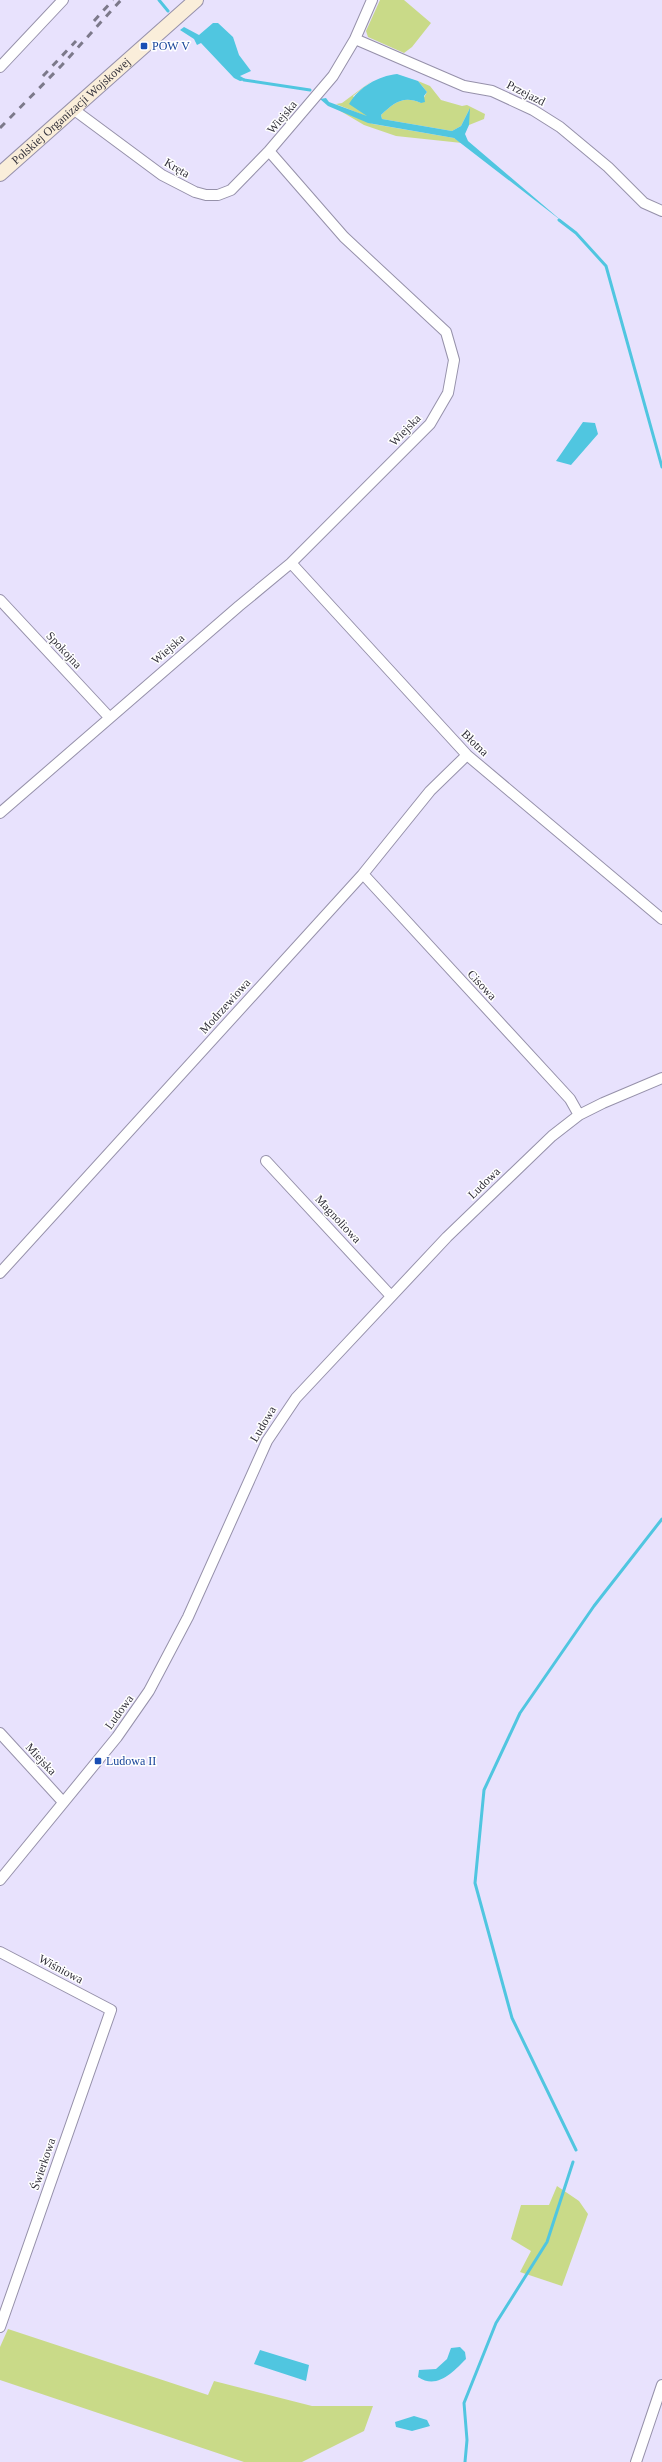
<svg xmlns="http://www.w3.org/2000/svg" width="662" height="2462" viewBox="0 0 662 2462" font-family="Georgia,serif">
  <style>
    .green { fill: #c9da88 }
    .water { fill: #50c6e0 }
    .lines { fill: none; stroke-linecap: round; stroke-linejoin: round }
    .stream { stroke: #50c6e0; stroke-width: 3 }
    .minor-casing { stroke: #9691aa; stroke-width: 12 }
    .secondary-casing { stroke: #9691aa; stroke-width: 16 }
    .minor { stroke: #fff; stroke-width: 10 }
    .secondary { stroke: #faeeda; stroke-width: 14 }
    .rail { stroke: #7c798a; stroke-width: 3; stroke-dasharray: 7 7; stroke-linecap: butt }
    .transit-dot { fill: #1a4fb4; stroke: #fff; stroke-width: 1.5 }
    .labels { text-anchor: middle; dominant-baseline: central; stroke-width: 3; stroke-linejoin: round; paint-order: stroke }
    .transit-label { font-size: 12px; fill: #164399; stroke: #fff; text-anchor: start }
    .street-label { font-size: 12px; fill: #33313b; stroke: #fff }
  </style>
  <rect width="100%" height="100%" fill="#e8e2fd"/>
  <!-- green -->
  <path class="green" d="M380,0h24l27,23 -19,24 -8,6 -36,-16 -2,-6z
    M373,80l-20,16 15,21 -32,-13 6,-1z
    M418,81l12,5 11,14 21,6 5,-1 18,9 -1,5 -15,6v-15l-8,16 -9,5 -70,-12 -1,-4c13,-12 22,-20 40,-12l6,-11z
    M337,109l36,15 81,14 8,5 -66,-7 -32,-11z
    M557,2186l22,15 9,13 -26,72 -42,-14 11,-21 -20,-12 10,-34h28z
    M8,2329l200,66 6,-14 98,25h61l-9,25 -62,31h-58l-244,-82v-33z"/>
  <!-- water -->
  <path class="water" d="M213,23h5l15,14 6,18 12,16 -11,5 7,4 -7,1 -6,-3 -33,-35 -4,2 -3,-6 -14,-9 4,-3 15,8z
    M397,74l21,7 9,11 -3,4 1,6 -4,1c-18,-8 -27,0 -40,12l1,4 70,12 9,-5 9,-18 -1,17 -4,9 3,7 95,81 -109,-84 -86,-15 -40,-17 -8,-7 6,-1 3,4 38,14 -18,-12c10,-17 29,-28 48,-30z
    M583,422l12,1 3,11 -27,31 -15,-4z
    M460,2347l5,5 1,7c-13,13 -29,31 -48,18l1,-7 17,-1 11,-10 4,-11z
    M260,2350l49,15 -3,16 -52,-17z
    M414,2416l13,4 3,6 -18,5 -16,-4 -1,-5z"/>
  <g class="lines">
    <!-- stream -->
    <path class="stream" d="M159,0l9,11
      M244,80l66,10
      M559,220l17,13 30,33 56,201
      M576,2150l-64,-132 -37,-135 9,-93 36,-77 74,-107 68,-87
      M465,2462l2,-22 -3,-37 32,-80 51,-81 26,-80"/>
    <!-- minor casing -->
    <g class="minor-casing">
      <path id="minor" d="M355,39l109,47 28,5 41,19 27,17 48,40 36,36 18,8
        M0,67l63,-67
        M73,109l89,66 33,17 11,3h12l13,-5 38,-39 64,-75 22,-37 17,-39
        M291,563l176,192 195,164
        M0,600l109,117
        M0,813l239,-207 52,-43 139,-139 18,-31 6,-33 -8,-28 -102,-95 -75,-86
        M363,874l207,225 9,16
        M266,1161l125,135
        M0,1273l363,-399 67,-83 37,-36
        M0,1733l63,69
        M0,1880l117,-143 32,-46 39,-74 79,-176 29,-43 151,-161 105,-101 27,-21 24,-12 59,-25
        M0,1952l111,58 -111,317
        M636,2462l26,-77"/>
    </g>
    <!-- secondary casing -->
    <g class="secondary-casing">
      <g id="secondary">
        <path id="s1" d="M0,174l196,-174"/>
      </g>
    </g>
    <!-- minor -->
    <use href="#minor" class="minor"/>
    <!-- secondary -->
    <use href="#secondary" class="secondary"/>
    <!-- rail -->
    <path class="rail" d="M94,21l19,-21
      M43,76l33,-35
      M0,128l62,-63 59,-65"/>
  </g>
  <!-- markers -->
  <g class="transit-dot">
    <rect x="140" y="42" width="8" height="8" rx="2"/>
    <rect x="94" y="1757" width="8" height="8" rx="2"/>
  </g>
  <g class="labels">
    <!-- transit labels -->
    <g class="transit-label">
      <text x="152" y="46">POW V</text>
      <text x="106" y="1761">Ludowa II</text>
    </g>
    <!-- street labels -->
    <g class="street-label">
      <text transform="translate(526 93) rotate(27)">Przejazd</text>
      <text stroke="none"><textPath href="#s1" startOffset="95">Polskiej Organizacji Wojskowej</textPath></text>
      <text transform="translate(282 117) rotate(-50)">Wiejska</text>
      <text transform="translate(177 168) rotate(30)">Kręta</text>
      <text transform="translate(405 430) rotate(-46)">Wiejska</text>
      <text transform="translate(168 649) rotate(-41)">Wiejska</text>
      <text transform="translate(64 650) rotate(47)">Spokojna</text>
      <text transform="translate(475 743) rotate(44)">Błotna</text>
      <text transform="translate(482 985) rotate(47)">Cisowa</text>
      <text transform="translate(225 1006) rotate(-48)">Modrzewiowa</text>
      <text transform="translate(484 1183) rotate(-44)">Ludowa</text>
      <text transform="translate(338 1219) rotate(47)">Magnoliowa</text>
      <text transform="translate(263 1424) rotate(-59)">Ludowa</text>
      <text transform="translate(119 1712) rotate(-54)">Ludowa</text>
      <text transform="translate(41 1759) rotate(47)">Miejska</text>
      <text transform="translate(61 1969) rotate(28)">Wiśniowa</text>
      <text transform="translate(43 2164) rotate(-71)">Świerkowa</text>
    </g>
  </g>
</svg>
